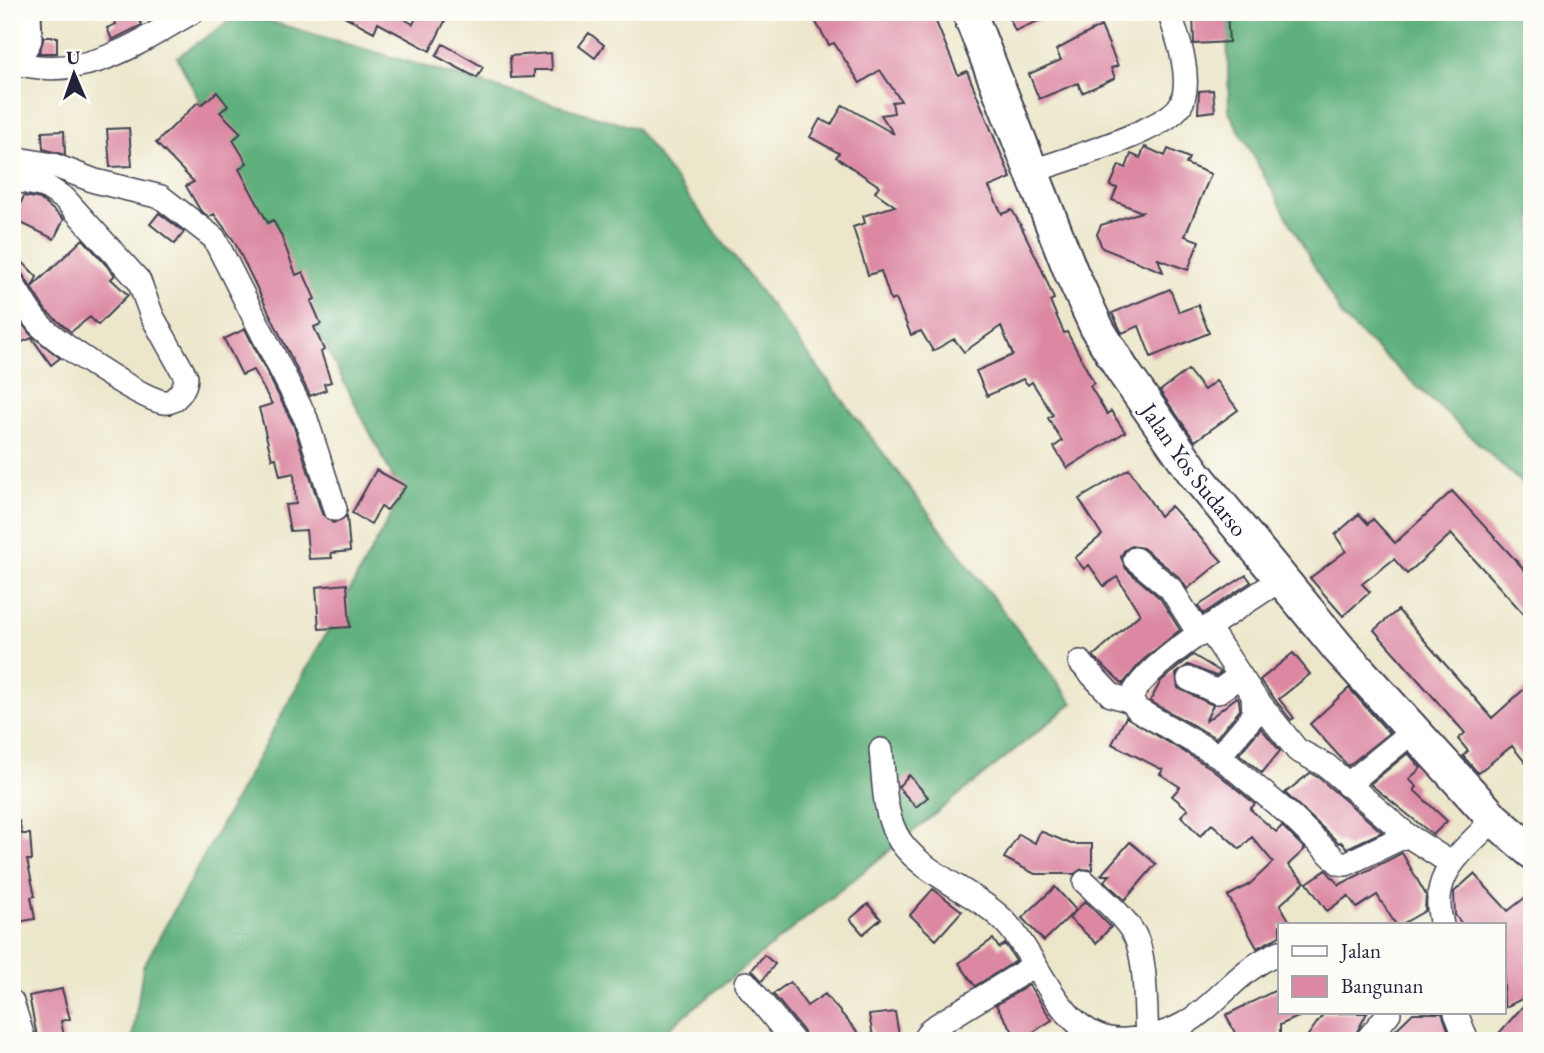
<svg xmlns="http://www.w3.org/2000/svg" width="1544" height="1053" viewBox="0 0 1544 1053" font-family="'EB Garamond',serif">
  <style>
    .forest { fill: #5eb07c; stroke: #40695c; stroke-width: 2 }
    .building { fill: #dc88a3 }
    .lines { fill: none; stroke-linecap: round; stroke-linejoin: round }
    .minor-casing { stroke: #404051; stroke-width: 26 }
    .highway-casing { stroke: #404051; stroke-width: 37 }
    .minor { stroke: #fff; stroke-width: 23 }
    .highway { stroke: #fff; stroke-width: 33 }
    .labels { text-anchor: middle; dominant-baseline: central; stroke-width: 6; stroke-linejoin: round; paint-order: stroke }
    .street-label { font-size: 24px; fill: #22223b; stroke: #fdfcf7 }
  </style>
  <rect width="100%" height="100%" fill="#fdfcf7"/>
  <filter id="ink" filterUnits="userSpaceOnUse"><feTurbulence type="fractalNoise" baseFrequency=".0143" numOctaves="2"/><feDisplacementMap in="SourceGraphic" scale="14" xChannelSelector="R" yChannelSelector="G"/><feConvolveMatrix kernelMatrix="1 2 1 2 8 2 1 2 1" color-interpolation-filters="sRGB"/></filter>
  <filter id="wash" filterUnits="userSpaceOnUse"><feTurbulence type="fractalNoise" baseFrequency=".00686" numOctaves="4" result="noise"/><feDisplacementMap in="SourceGraphic" scale="28" xChannelSelector="R" yChannelSelector="G"/><feGaussianBlur stdDeviation="1.57" result="paint"/><feColorMatrix in="noise" values="0 0 0 0 0 0 0 0 0 0 0 0 0 0 0 0 0 1.4 0 .05"/><feComposite in="paint" operator="in"/></filter>
  <g filter="url(#wash)">
    <rect width="100%" height="100%" fill="#ece7cb"/>
    <!-- forest -->
    <path class="forest" d="M1227,12h305v481l-189,-175 -114,-206z
      M241,13l395,115 437,575 -414,333 2,5h-529l11,-74 259,-472 -225,-438z"/>
    <g id="blocks">
      <!-- building -->
      <path class="building" d="M110,12h20l2,5 5,-3 5,11 -30,15 -5,-12 9,-4z
        M337,12h55l21,12 6,-12h19l9,5 -17,34 -52,-28 -4,9z
        M825,12h107l26,63 9,-4 44,107 -22,9 13,27 10,-4 8,14 21,43 13,32 -4,2 14,32 3,-1 27,51 -4,3 17,28 4,-3 14,21 -58,36 -13,-21 8,-6 -14,-23 5,-3 -21,-33 -4,3 -5,-6 -36,17 -11,-25 37,-16 -12,-29 -37,26 -10,-13 -21,12 -12,-20 -10,4 -15,-36 -5,2 -10,-30 -13,4 -15,-48 12,-4 -2,-7 32,-10 -20,-14 4,-6 -43,-29 3,-4 -29,-16 10,-18 11,6 12,-20 51,29 -13,-19 13,-2 -2,-11 9,-1 -21,-31 -20,13 -26,-40 -5,2 -15,-26z
        M1007,12h52l-44,19z
        M1193,12h34l2,30 -35,2z
        M1101,26l17,40 -7,2 4,10 -33,15 -4,-10 -39,16 -10,-25 32,-14 -5,-10z
        M589,33l15,12 -9,13 -16,-12z
        M44,37h13v16h-18z
        M443,44l40,23 -6,11 -41,-22z
        M551,53l1,17h-18v7l-23,1 -1,-22z
        M1213,90l2,21 -17,2 1,-22z
        M217,92l11,14 -8,6 21,21 -8,7 14,23 -8,6 29,54 5,-3 8,15 15,40 7,-3 12,27 -4,2 10,23 -7,3 10,23 -3,2 10,30 -7,2 2,6 -16,6 -76,-155 -20,-27 -5,3 -9,-7 -14,-24 8,-4 -38,-39 42,-41 3,3z
        M129,128l3,38 -22,1 -3,-38z
        M64,131l1,24 -22,-6 -1,-17z
        M1145,147l20,9 3,-7 21,9 -3,6 25,10 -26,62 14,5 -11,29 -30,-11 5,13 -61,-24 -5,-14 4,-9 41,-13 -30,-12 5,-12 -7,-2 9,-21 7,3 5,-14 9,4z
        M24,196l16,3 24,20 -10,20 -41,-20z
        M159,213l25,19 -9,12 -25,-20z
        M83,239l32,36 -4,4 17,16 -30,30 -8,-8 -19,15 -25,-21 -23,-36 -11,-6v-18l25,26 -5,10z
        M1170,289l9,23 19,-7 11,28 -58,24 -12,-31 -17,7 -10,-20z
        M14,313l16,21 30,24 -9,7 -19,-27 -20,8z
        M245,329l48,95 29,90 11,9 14,-7 3,35 -19,2 1,5 -23,1 -3,-29 -16,1 -5,-26 11,-1 -2,-31 -14,3 -4,-18 -4,1 -13,-51 13,-4 -19,-34 -11,5 -18,-36z
        M1188,370l16,20 12,-9 22,29 -43,31 -35,-50z
        M1129,469l31,47 11,-10 51,55 -35,28 -7,-11 -37,-30 -12,-2 -7,5 -3,6 5,12 34,29 20,32 -38,31 -19,23 -30,-28 47,-42 -23,-37 -13,9 -15,-21 -5,4 -9,-11 27,-23 -23,-36z
        M376,470l30,16 -19,24 -6,-3 -10,17 -19,-11z
        M1452,491l80,87v45l-81,-89 -44,40 -13,-15 -32,25 8,8 -27,24 -33,-38 36,-27 -11,-16 24,-21 9,10 5,-5 22,24z
        M1246,575l5,7 -48,32 -5,-8z
        M347,584l3,43 -31,2 -3,-42z
        M1398,610l94,108 40,-36v89l-20,-25 -34,27 -15,-17 5,-5 -10,-12 7,-6 -91,-103z
        M1293,653l17,21 -31,25 15,19 -3,2 -31,-40z
        M1193,655l28,17 -5,4 -28,-11 -12,9 2,14 35,17 -8,17 32,-25 2,3 1,10 -24,28 -66,-37 11,-20z
        M1349,688l40,45 -41,33 -38,-42z
        M1126,717l85,51 44,36 -5,5 26,23 6,-6 23,23 -17,16 17,17 -25,23 12,20h-12v11l-23,12 -29,-52 22,-12 23,-22 -21,-25 -12,12 -28,-25 -12,12 -19,-20 7,-7 -16,-13 8,-9 -20,-13 3,-4 -51,-26z
        M1261,728l19,23 -18,22 -23,-19z
        M1408,753l13,15 -12,11 8,8 -3,3 33,31 -14,14 -63,-51z
        M1310,773l9,5 63,54 -35,16 -6,-6 -2,1 -54,-50z
        M909,775l19,22 -12,10 -18,-20z
        M19,821l3,13h8l2,26h-5l8,36 -4,1 4,22 -23,4v-101z
        M1040,831l31,13h21v26l-10,-1 -8,5h-39l-31,-16 15,-24 16,9z
        M1130,842l26,22 -31,36 -21,-19 6,-6h-9z
        M1402,853l24,42 -1,16 -25,14h-4l-19,-30 -20,13 -9,-12 -21,15 -20,-28 19,-13 13,15z
        M1474,874l34,37 24,-19v102l-28,14v-83h-41l-8,-10 -1,-23z
        M1055,887l21,23 -32,31 -22,-23z
        M933,889l29,22 -26,29 -26,-25z
        M1085,901l26,26 -15,16 -27,-25z
        M868,904l13,15 -18,15 -13,-15z
        M993,939l6,9 6,-4 11,17 -41,25 -16,-23z
        M764,955l11,9 -13,17 -10,-11z
        M790,982l17,24 18,-12 40,47h-58l-3,-9 -31,-38z
        M1029,985l23,35 -33,21 -23,-36z
        M1280,988v25h27l-27,12v10l-14,6h-27l-13,-26z
        M62,989l8,30 -9,2 4,20h-27l-9,-45z
        M1532,996v33l-11,12h-29z
        M895,1012l5,29h-26l-5,-26z
        M1324,1013h43l-15,28h-48z
        M1413,1013h29l10,28h-68z"/>
    </g>
  </g>
  <g filter="url(#ink)">
    <use href="#blocks" fill-opacity="0" stroke="#404051" stroke-width="2"/>
    <g class="lines">
      <!-- minor casing -->
      <g class="minor-casing">
        <path id="minor" d="M12,62c72,20 121,-16 180,-50
          M12,158l41,7 42,16 66,16 53,41 92,181 29,90
          M1033,171c30,-11 138,-41 149,-69 10,-26 -4,-64 -13,-90
          M12,179l33,7 20,13 74,82 13,35 34,61c0,11 -11,27 -23,25 -25,-5 -105,-59 -124,-78 -11,-12 -18,-27 -27,-41
          M1135,559l36,30 29,46
          M1209,629l44,66 44,55 30,16 80,69 45,29
          M1080,662l31,33 20,6 7,9 81,46 72,60 48,47 7,1 61,-29
          M1189,679l28,13 23,-16
          M1131,701c3,-32 120,-101 150,-122
          M881,750c3,27 2,59 15,84 20,39 81,57 111,90 35,38 55,121 120,116 84,-6 89,-61 153,-88
          M1219,756l35,-41 -1,-20
          M1347,785l65,-53
          M1085,882c17,16 37,32 49,52 13,23 11,76 13,104
          M1442,925c-14,-51 20,-72 52,-106
          M746,983l47,58
          M12,1002l12,39
          M1456,1013l11,28
          M923,1041l8,-12 104,-64
          M1366,1041l23,-28"/>
      </g>
      <!-- highway casing -->
      <g class="highway-casing">
        <g id="highway">
          <path id="s1" d="M969,12l102,260 27,58 25,41 72,103 145,176 154,169 38,33"/>
          <path d="M12,61l13,-22 -1,-27"/>
        </g>
      </g>
      <!-- minor -->
      <use href="#minor" class="minor"/>
      <!-- highway -->
      <use href="#highway" class="highway"/>
    </g>
  </g>
  <g class="labels">
    <!-- street labels -->
    <g class="street-label">
      <text stroke="none"><textPath href="#s1" startOffset="513">Jalan Yos Sudarso</textPath></text>
    </g>
  </g>
  <!-- margin -->
  <rect width="1544" height="1053" fill="none" stroke="#fdfcf7" stroke-width="42"/>
  <!-- legend -->
  <rect x="1278" y="923" width="228" height="91" fill="#fdfcf7" stroke="#a5a5ac" stroke-width="2"/>
  <rect x="1292" y="946" width="35" height="10" fill="#ffffff" stroke="#a5a5ac" stroke-width="2"/>
  <text x="1341" y="958" font-size="21" fill="#22223b">Jalan</text>
  <rect x="1292" y="976" width="35" height="21" fill="#dc88a3" stroke="#a5a5ac" stroke-width="2"/>
  <text x="1341" y="993" font-size="21" fill="#22223b">Bangunan</text>
  <!-- north arrow -->
  <g transform="translate(74 74) rotate(358)" stroke="#fdfcf7" stroke-width="5" paint-order="stroke">
  <path d="M0-5L12 26L0 18L-12 26Z" fill="#22223b"/>
  <text y="-10" font-size="19" font-weight="bold" text-anchor="middle" fill="#22223b">U</text>
  </g>
</svg>
